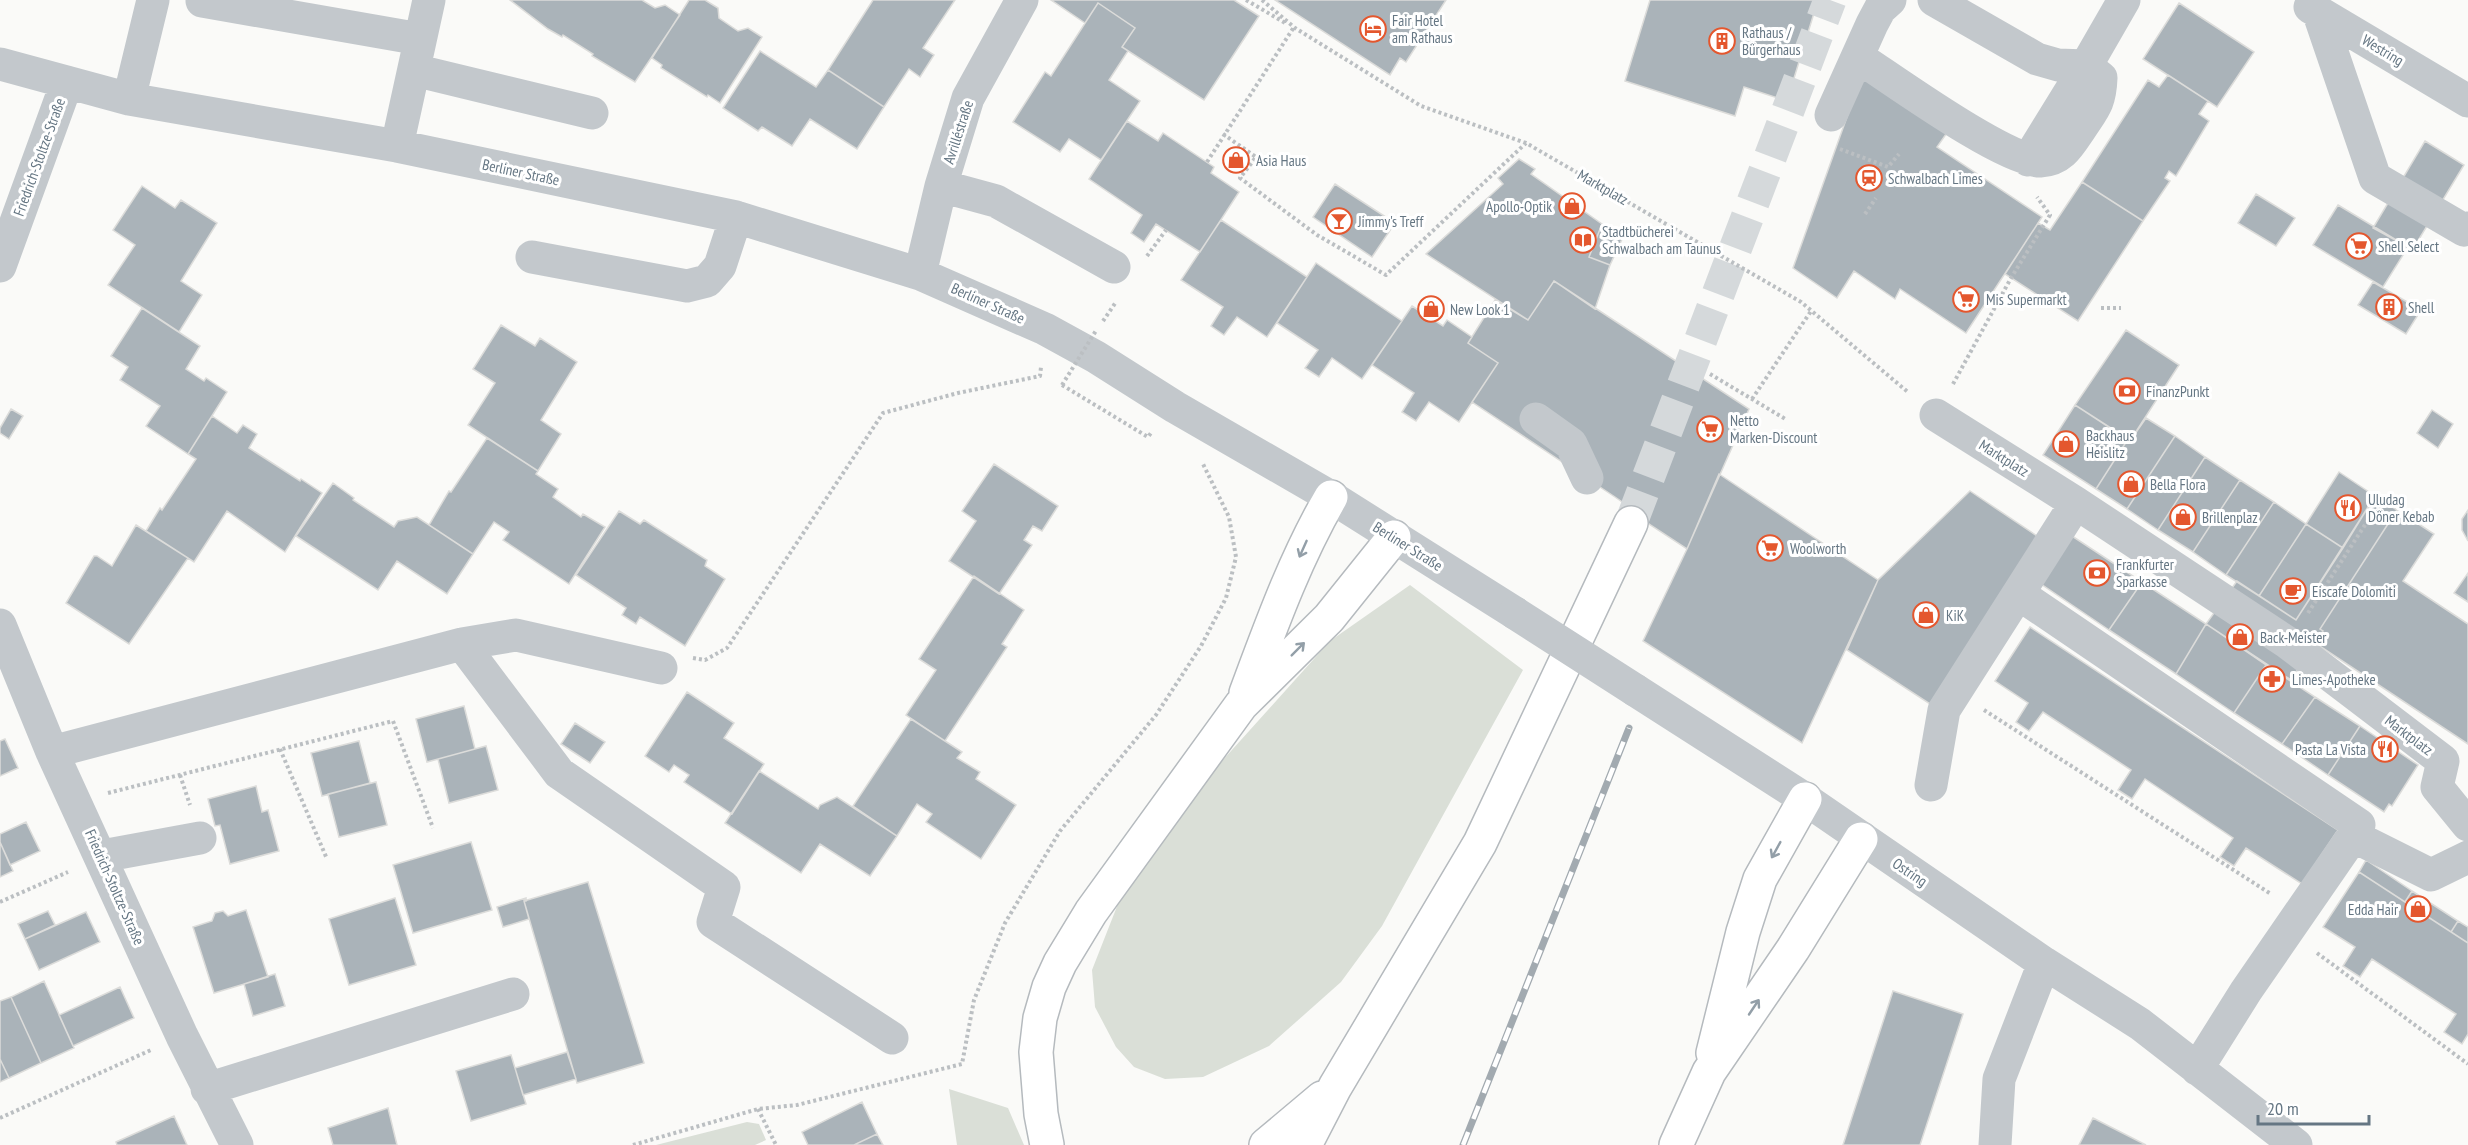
<svg xmlns="http://www.w3.org/2000/svg" width="2468" height="1145" viewBox="0 0 2468 1145" font-family="'PT Sans Narrow',sans-serif">
  <style>
    .green { fill: #dadfd7 }
    .building { fill: #aab3b9; stroke: #dcdcda; stroke-width: 1.5 }
    .lines { fill: none; stroke-linecap: round; stroke-linejoin: round }
    .major-tunnel { stroke: #d5d9db; stroke-width: 33; stroke-dasharray: 33 16; stroke-linecap: butt }
    .major-casing { stroke: #b5babe; stroke-width: 36 }
    .path { stroke: #bbbfc2; stroke-width: 4; stroke-dasharray: 3 3; stroke-linecap: butt }
    .minor { stroke: #c3c8cc; stroke-width: 33 }
    .major { stroke: #fff; stroke-width: 33 }
    .rail-casing { stroke: #a2aab0; stroke-width: 7 }
    .rail { stroke: #fff; stroke-width: 4.5; stroke-dasharray: 14; stroke-linecap: butt }
    .path-bridge { stroke: #bbbfc2; stroke-width: 4; stroke-dasharray: 3 3; stroke-linecap: butt }
    .minor-bridge { stroke: #c3c8cc; stroke-width: 33 }
    .oneway { stroke: #939fa8 }
    .labels { text-anchor: middle; dominant-baseline: central; stroke-width: 6; stroke-linejoin: round; paint-order: stroke }
    .poi-label { font-size: 15px; fill: #657683; stroke: #fff; text-anchor: start }
    .street-label { font-size: 15px; fill: #657683; stroke: #fff }
  </style>
  <rect width="100%" height="100%" fill="#fafaf8"/>
  <!-- green -->
  <path class="green" d="M1410,585l113,85 -141,256 -41,56 -72,64 -66,31 -38,2 -31,-12 -18,-20 -21,-40 -3,-37 35,-89 77,-100 126,-140z
    M949,1089l59,19 16,37h-67z
    M747,1122l12,2 7,16 -11,5h-99z"/>
  <!-- building -->
  <path class="building" d="M510,0h132l13,8 10,-3 15,10 -45,67 -43,-26 1,-2 -30,-19 -1,2 -14,-8z
    M689,0h16l13,8 1,10 19,13 10,-3 14,9 -42,66 -12,-8 -1,2 -46,-29 1,-3 -10,-7z
    M873,0h82l-32,48 11,7 -14,22 -11,-8 -25,38 -56,-37z
    M1051,0h183l25,16 -55,84 -82,-53 13,-19 -37,-25 -13,20z
    M1275,0h171l-40,62 -6,-4 -10,17z
    M1650,0h168l-31,101 -43,-14 -9,29 -110,-35z
    M1098,3l37,25 -13,19 6,4 -19,29 31,21 -39,59 -32,-21 -9,13 -47,-30 32,-50 6,4z
    M2179,3l75,49 -37,55 -74,-48z
    M760,51l56,36 12,-17 56,37 -27,42 -47,-30 -18,27 -30,-19 -4,4 -35,-23z
    M1863,72l86,58 -12,17 105,70 -76,116 -66,-44 -5,10 -41,-28 -17,27 -44,-30z
    M2168,75l40,26 -9,13 10,7 -33,55 -7,-5 -4,7 5,3 -27,40 -61,-39 66,-102 11,7z
    M1127,121l31,20 5,-8 51,34 -3,6 28,19 -39,60 -44,-28 -12,18 -13,-9 11,-18 -53,-36z
    M2425,141l39,24 -54,89 -5,-3 3,-4 -35,-19z
    M1519,159l16,10 -4,5 71,50 -13,33 21,8 -15,44 -41,-28 -26,39 -102,-66 77,-70 -5,-6z
    M2082,182l61,39 -65,100 -73,-47 33,-51 12,7z
    M1335,184l60,39 -23,34 -59,-40z
    M142,186l33,22 6,-8 36,23 -36,58 21,14 -23,37 -71,-47 27,-40 -22,-15z
    M2256,194l39,24 -19,28 -38,-23z
    M2338,205l70,42 -25,40 -70,-42z
    M1221,220l86,57 -40,60 -30,-20 -13,18 -13,-9 12,-19 -42,-27z
    M1602,224l21,13 -13,28 -21,-8z
    M1316,263l86,58 -40,58 -30,-21 -13,19 -14,-9 13,-18 -41,-27z
    M1554,281l195,128 -62,140 -64,-42 2,-3 -10,-7 -143,-95 26,-39 -30,-20 27,-43 33,20z
    M2373,282l48,28 -15,24 -48,-29z
    M1412,306l31,20 4,-6 25,17 -4,6 30,20 -39,59 -30,-20 -13,19 -14,-9 12,-19 -42,-28z
    M142,308l58,38 -14,23 18,12 2,-3 21,14 -39,62 -42,-28 14,-20 -40,-26 8,-13 -17,-11z
    M501,325l34,21 5,-8 37,24 -36,58 20,14 -23,37 -70,-46 27,-42 -22,-14z
    M2126,330l53,35 -49,76 -55,-36z
    M2075,405l53,34 -32,50 -53,-34z
    M11,409l12,7 -14,23 -9,-6v-5z
    M2432,410l21,14 -15,24 -21,-15z
    M212,416l25,17 6,-8 14,9 -8,14 51,33 1,-2 21,14 -37,59 -58,-41 -33,51 -48,-31 14,-23 2,2 34,-51 -8,-5z
    M2146,418l29,18 -48,73 -31,-20 32,-50 2,2z
    M2175,436l30,21 -47,73 -31,-21z
    M487,438l51,33 -2,3 22,15 -5,8 28,20 2,-3 22,13 -36,57 -66,-44 6,-8 -15,-10 -21,32 -44,-29 20,-34 2,1z
    M2205,457l35,23 -47,72 -35,-22z
    M994,464l64,42 -16,25 -9,-5 -9,14 8,5 -33,49 -50,-33 27,-40 -14,-10z
    M2339,472l36,24 -32,52 -37,-24z
    M1719,474l159,106 -76,163 -159,-102 44,-92z
    M2240,480l34,22 -48,73 -33,-23z
    M333,483l21,15 -1,2 41,27 4,-6 19,-4 56,37 -26,40 -50,-33 -19,29 -82,-54z
    M1970,491l70,47 -110,166 -83,-54 31,-70z
    M2375,496l22,14 -77,119 3,2 -32,49 -85,-56 31,-43 59,39z
    M2274,502l32,22 -47,72 -33,-21z
    M2397,510l37,24 -31,47 65,43v120l-153,-101 8,-12 -3,-2z
    M2468,510v31l-6,-11v-11z
    M619,511l21,13 4,-4 63,40 -2,6 20,13 -40,67 -45,-29 -4,7 -14,-9 4,-7 -50,-33z
    M2306,524l37,24 -47,72 -37,-24z
    M136,525l52,33 -59,86 -63,-41 28,-47h3l15,10z
    M2072,536l70,46 -33,48 -68,-46z
    M2468,573v29l-14,-9z
    M974,576l50,34 -22,34 5,3 -62,94 -39,-26 30,-45 -17,-11z
    M2142,582l64,42 -30,50 -67,-44z
    M2206,624l60,41 -32,48 -58,-39z
    M2030,627l308,203 -36,54 -56,-36 -12,18 -14,-9 13,-19 -88,-59 -13,20 -14,-9 13,-20 -88,-58 -14,19 -13,-9 12,-19 -33,-22z
    M2266,665l49,32 -33,47 -48,-31z
    M687,692l47,31 -10,15 40,26 -32,50 -48,-32 5,-7 -15,-10 -5,7 -24,-16z
    M2315,697l45,29 -32,49 -46,-31z
    M464,706l11,43 -48,13 -11,-43z
    M911,719l51,33 -5,6 23,14 -4,7 40,26 -35,54 -55,-37 6,-8 -15,-10 -20,32 -44,-30z
    M575,723l30,19 -15,21 -29,-19z
    M2360,726l58,39 -26,41 -3,-2 -5,8 -56,-37z
    M5,739l13,29 -18,8v-35z
    M359,741l11,42 -48,13 -11,-43z
    M486,746l12,44 -49,13 -11,-44z
    M759,771l59,38 2,-4 17,-8 60,39 -27,40 -50,-32 -19,29 -76,-50z
    M376,782l11,43 -48,12 -11,-43z
    M256,786l6,26 6,-2 11,41 -49,13 -10,-39 -5,1 -7,-27z
    M26,822l14,29 -30,14 -10,-23v-8z
    M0,842l13,29 -13,6z
    M471,842l21,68 -79,23 -20,-68z
    M2366,860l46,31 -7,11 -46,-30z
    M2359,872l109,71v91l-6,10 -18,-12 12,-18 -84,-55 -12,18 -17,-11 12,-19 -32,-20z
    M588,882l56,181 -67,20 -53,-182z
    M2412,891l46,30 -7,11 -46,-30z
    M395,898l21,67 -67,20 -20,-66z
    M526,898v3h-2l5,18 -26,8 -6,-20z
    M246,910l22,67 -54,16 -21,-66 19,-6 3,-8 8,-2 5,5z
    M48,911l7,14 -30,14 -7,-15z
    M86,912l14,30 -61,28 -14,-31z
    M2458,921l10,6v16l-17,-11z
    M275,974l10,32 -32,10 -9,-32z
    M44,981l30,67 -33,15 -30,-66z
    M120,987l14,31 -61,28 -14,-31z
    M1893,991l70,23 -43,131h-77z
    M11,997l30,66 -32,15 -9,-19v-58z
    M567,1052l9,27 -53,16 -8,-27z
    M511,1055l15,49 -55,17 -15,-50z
    M0,1059l9,19 -9,4z
    M862,1102l15,32 -23,11h-46l-6,-13z
    M388,1108l9,37h-64l-5,-17z
    M174,1116l13,29h-70l-1,-3z
    M2093,1118l53,27h-67z
    M877,1134l6,11h-29z"/>
  <g class="lines">
    <!-- major-tunnel -->
    <path class="major-tunnel" d="M1631,523l199,-523"/>
    <!-- major casing -->
    <g class="major-casing">
      <path id="major" d="M1246,693c25,-67 49,-134 85,-196
        M1713,1053l30,-121 17,-53 45,-80
        M1047,1145l-6,-31 -5,-62 4,-34 9,-31 11,-24 31,-51 150,-207 88,-87 65,-81
        M1266,1145l56,-47
        M1305,1145l30,-58 145,-244 151,-320
        M1676,1145l33,-73 84,-123 68,-110"/>
    </g>
    <!-- path -->
    <path class="path" d="M1246,0l41,24
      M1262,0l33,28 126,78 105,37 275,159 108,91
      M1223,134l33,23 -16,21 77,57 69,40 140,-132
      M1840,149l48,18 11,-13
      M1207,162l87,-135
      M1865,214l11,-16
      M1147,256l19,-26
      M2101,308h20
      M1103,321l13,-19
      M1710,374l77,46
      M1953,384l58,-106 39,-63 -13,-18
      M1062,385l86,52 3,-4
      M1752,399l59,-88
      M2308,613l75,-116
      M693,658l12,2 22,-12 156,-235 75,-20 82,-17 1,-9
      M1984,710l287,184
      M280,749l47,110
      M180,775l10,30
      M108,793l285,-72 40,107
      M0,902l68,-30
      M2317,953l151,111
      M758,1109l18,36
      M0,1118l151,-68
      M633,1145l125,-36 39,-4 165,-41 12,-64 31,-77 55,-92 96,-116 45,-69 25,-48 10,-41 -7,-40 -26,-53"/>
    <!-- minor -->
    <path class="minor" d="M202,1l218,38
      M2310,7l158,94
      M2318,11l57,167 89,52 4,-2
      M1858,57c34,22 148,105 183,104 20,-1 28,-15 38,-30 14,-22 21,-26 22,-53l-15,-12 -28,-1 -21,-6 -103,-59
      M0,64l129,35 268,47 339,71 184,57 125,55 51,28 79,50 156,90 184,116
      M414,70l178,43
      M129,99l24,-99
      M1831,115l41,-91 8,-15 10,-9
      M397,146l32,-146
      M2028,160l58,-94 38,-66
      M941,186l55,15 118,66
      M532,257l155,29 20,-5 13,-15 16,-49
      M0,266l67,-184
      M920,274l21,-88 27,-88 54,-98
      M1936,415l140,88 212,140 155,118 -6,26 31,38
      M1536,419l35,25 16,34
      M2019,594l340,231 -6,11
      M0,625l52,127 130,284 55,109
      M462,644l97,129 165,114 -11,35 179,116
      M1635,690l170,109 239,164 96,61 156,121
      M52,752l410,-108 54,-9 145,33
      M1931,785l13,-75 132,-207
      M102,856l98,-18
      M2197,1069l49,-78 107,-155 78,39 37,-18
      M207,1089l306,-95
      M1995,1145l4,-66 45,-116"/>
    <!-- major -->
    <use href="#major" class="major"/>
    <!-- rail casing -->
    <g class="rail-casing">
      <path id="rail" d="M1463,1145l166,-417"/>
    </g>
    <!-- rail -->
    <use href="#rail" class="rail"/>
    <!-- path-bridge -->
    <path class="path-bridge" d="M1062,385l35,-56"/>
    <!-- minor-bridge -->
    <path class="minor-bridge" d="M1515,613l120,77"/>
  </g>
  <!-- one-way arrows -->
  <defs><path id="oneway-shaft" d="M-6 0H5M1.5-3L5.5 0L1.5 3" fill="none" stroke-width="1.6" stroke-linecap="round" stroke-linejoin="round" transform="scale(1.5)"/></defs>
  <g class="oneway">
    <use href="#oneway-shaft" transform="translate(1303 549) rotate(114)"/>
    <use href="#oneway-shaft" transform="translate(1298 649) rotate(-45)"/>
    <use href="#oneway-shaft" transform="translate(1776 850) rotate(119)"/>
    <use href="#oneway-shaft" transform="translate(1754 1007) rotate(-56)"/>
  </g>
  <!-- icons -->
  <defs>
    <g id="hotel-ring" transform="scale(1.35)"><circle r="9.5" fill="#fff" stroke="#e4572e" stroke-width="1.5"/><path d="M-6-4.5h1.5V1H6V5H4.5V3h-9V5H-6ZM-4 0a1.8 1.8 0 1 1 3.6 0ZM.5 0V-2.5h3Q6-2.5 6 0Z" fill="#e4572e"/></g>
    <g id="building-ring" transform="scale(1.35)"><circle r="9.5" fill="#fff" stroke="#e4572e" stroke-width="1.5"/><path d="M-4-6H4V6H1V3H-1V6H-4ZM-2.5-4.3h1.7v1.8h-1.7ZM.8-4.3h1.7v1.8H.8ZM-2.5-1h1.7V.8h-1.7ZM.8-1h1.7V.8H.8Z" fill="#e4572e"/></g>
    <g id="shop-ring" transform="scale(1.35)"><circle r="9.5" fill="#fff" stroke="#e4572e" stroke-width="1.5"/><path d="M-5-2.5h2.3a2.7 3.5 0 0 1 5.4 0H5L5.5 6h-11ZM-1.5-2.5h3a1.5 2.3 0 0 0-3 0Z" fill="#e4572e"/></g>
    <g id="station-ring" transform="scale(1.35)"><circle r="9.5" fill="#fff" stroke="#e4572e" stroke-width="1.5"/><path d="M-3-6H3Q5-6 5-4V2Q5 4 3 4L4.5 6H3L1.5 4h-3L-3 6H-4.5L-3 4Q-5 4-5 2V-4Q-5-6-3-6ZM-3.5-4v3h7v-3ZM-3.5 1v1.5H-2V1ZM2 1v1.5H3.5V1Z" fill="#e4572e"/></g>
    <g id="bar-ring" transform="scale(1.35)"><circle r="9.5" fill="#fff" stroke="#e4572e" stroke-width="1.5"/><path d="M-6-5H6L.8 .8V4.5H3.5V6h-7V4.5H-.8V.8Z" fill="#e4572e"/></g>
    <g id="library-ring" transform="scale(1.35)"><circle r="9.5" fill="#fff" stroke="#e4572e" stroke-width="1.5"/><path d="M-6-4Q-3-5.5-.7-3.5V5Q-3 3-6 4ZM6-4Q3-5.5 .7-3.5V5Q3 3 6 4Z" fill="#e4572e"/></g>
    <g id="supermarket-ring" transform="scale(1.35)"><circle r="9.5" fill="#fff" stroke="#e4572e" stroke-width="1.5"/><path d="M-6-5.5h2.5l.6 2H6L4.5 2H-2.5L-4.4-4H-6ZM-1.5 3.2a1.3 1.3 0 1 0 .1 0ZM3 3.2a1.3 1.3 0 1 0 .1 0Z" fill="#e4572e"/></g>
    <g id="bank-ring" transform="scale(1.35)"><circle r="9.5" fill="#fff" stroke="#e4572e" stroke-width="1.5"/><path d="M-6-4H6V4H-6ZM0-2.3a2.3 2.3 0 1 0 0 4.6a2.3 2.3 0 1 0 0-4.6Z" fill="#e4572e"/></g>
    <g id="restaurant-ring" transform="scale(1.35)"><circle r="9.5" fill="#fff" stroke="#e4572e" stroke-width="1.5"/><path d="M-5-6h1v4h1v-4h1v4h1v-4h1v5L-1.5 .5V6h-2V.5L-5-1ZM5-6V6H3V1.5H1.5Q1.5-4 5-6Z" fill="#e4572e"/></g>
    <g id="cafe-ring" transform="scale(1.35)"><circle r="9.5" fill="#fff" stroke="#e4572e" stroke-width="1.5"/><path d="M-5.5-4.5H6V0H3Q3 3.5 0 3.5H-2.5Q-5.5 3.5-5.5 0ZM3-3.2v2h1.7v-2ZM-6 4.5H4V6H-6Z" fill="#e4572e"/></g>
    <g id="pharmacy-ring" transform="scale(1.35)"><circle r="9.5" fill="#fff" stroke="#e4572e" stroke-width="1.5"/><path d="M-2-6h4v4h4v4h-4v4h-4v-4h-4v-4h4Z" fill="#e4572e"/></g>
  </defs>
  <g fill-rule="evenodd">
    <use href="#hotel-ring" x="1373" y="29"/>
    <use href="#building-ring" x="1722" y="41"/>
    <use href="#shop-ring" x="1236" y="160"/>
    <use href="#station-ring" x="1869" y="178"/>
    <use href="#shop-ring" x="1572" y="206"/>
    <use href="#bar-ring" x="1339" y="221"/>
    <use href="#library-ring" x="1583" y="240"/>
    <use href="#supermarket-ring" x="2359" y="246"/>
    <use href="#supermarket-ring" x="1966" y="299"/>
    <use href="#building-ring" x="2389" y="307"/>
    <use href="#shop-ring" x="1431" y="309"/>
    <use href="#bank-ring" x="2127" y="391"/>
    <use href="#supermarket-ring" x="1710" y="429"/>
    <use href="#shop-ring" x="2066" y="444"/>
    <use href="#shop-ring" x="2131" y="484"/>
    <use href="#restaurant-ring" x="2348" y="508"/>
    <use href="#shop-ring" x="2183" y="517"/>
    <use href="#supermarket-ring" x="1770" y="548"/>
    <use href="#bank-ring" x="2097" y="573"/>
    <use href="#cafe-ring" x="2293" y="591"/>
    <use href="#shop-ring" x="1926" y="615"/>
    <use href="#shop-ring" x="2240" y="637"/>
    <use href="#pharmacy-ring" x="2272" y="679"/>
    <use href="#restaurant-ring" x="2385" y="749"/>
    <use href="#shop-ring" x="2418" y="909"/>
  </g>
  <g class="labels">
    <!-- poi labels -->
    <g class="poi-label">
      <text x="1392" y="20">Fair Hotel<tspan x="1392" dy="17">am Rathaus</tspan></text>
      <text x="1742" y="32">Rathaus /<tspan x="1742" dy="17">Bürgerhaus</tspan></text>
      <text x="1256" y="160">Asia Haus</text>
      <text x="1888" y="178">Schwalbach Limes</text>
      <text x="1552" y="206" text-anchor="end">Apollo-Optik</text>
      <text x="1358" y="221">Jimmy's Treff</text>
      <text x="1602" y="231">Stadtbücherei<tspan x="1602" dy="17">Schwalbach am Taunus</tspan></text>
      <text x="2378" y="246">Shell Select</text>
      <text x="1986" y="299">Mis Supermarkt</text>
      <text x="2408" y="307">Shell</text>
      <text x="1450" y="309">New Look 1</text>
      <text x="2146" y="391">FinanzPunkt</text>
      <text x="1730" y="420">Netto<tspan x="1730" dy="17">Marken-Discount</tspan></text>
      <text x="2086" y="435">Backhaus<tspan x="2086" dy="17">Heislitz</tspan></text>
      <text x="2150" y="484">Bella Flora</text>
      <text x="2368" y="499">Uludag<tspan x="2368" dy="17">Döner Kebab</tspan></text>
      <text x="2202" y="517">Brillenplaz</text>
      <text x="1790" y="548">Woolworth</text>
      <text x="2116" y="564">Frankfurter<tspan x="2116" dy="17">Sparkasse</tspan></text>
      <text x="2312" y="591">Eiscafe Dolomiti</text>
      <text x="1946" y="615">KiK</text>
      <text x="2260" y="637">Back-Meister</text>
      <text x="2292" y="679">Limes-Apotheke</text>
      <text x="2366" y="749" text-anchor="end">Pasta La Vista</text>
      <text x="2398" y="909" text-anchor="end">Edda Hair</text>
    </g>
    <!-- street labels -->
    <g class="street-label">
      <text transform="translate(2383 50) rotate(31)">Westring</text>
      <text transform="translate(958 132) rotate(-72)">Avrilléstraße</text>
      <text transform="translate(39 157) rotate(-70)">Friedrich-Stoltze-Straße</text>
      <text transform="translate(521 172) rotate(12)">Berliner Straße</text>
      <text transform="translate(1603 187) rotate(30)">Marktplatz</text>
      <text transform="translate(988 303) rotate(24)">Berliner Straße</text>
      <text transform="translate(2004 458) rotate(32)">Marktplatz</text>
      <text transform="translate(1408 546) rotate(32)">Berliner Straße</text>
      <text transform="translate(2409 735) rotate(37)">Marktplatz</text>
      <text transform="translate(1910 872) rotate(34)">Ostring</text>
      <text transform="translate(115 887) rotate(66)">Friedrich-Stoltze-Straße</text>
    </g>
  </g>
  <!-- scale -->
  <path d="M2258 1115v9h111v-9" fill="none" stroke="#657683" stroke-width="3"/>
  <text x="2267" y="1115" font-size="18" fill="#657683" stroke="#ffffff" stroke-width="4.5" paint-order="stroke">20 m</text>
</svg>
